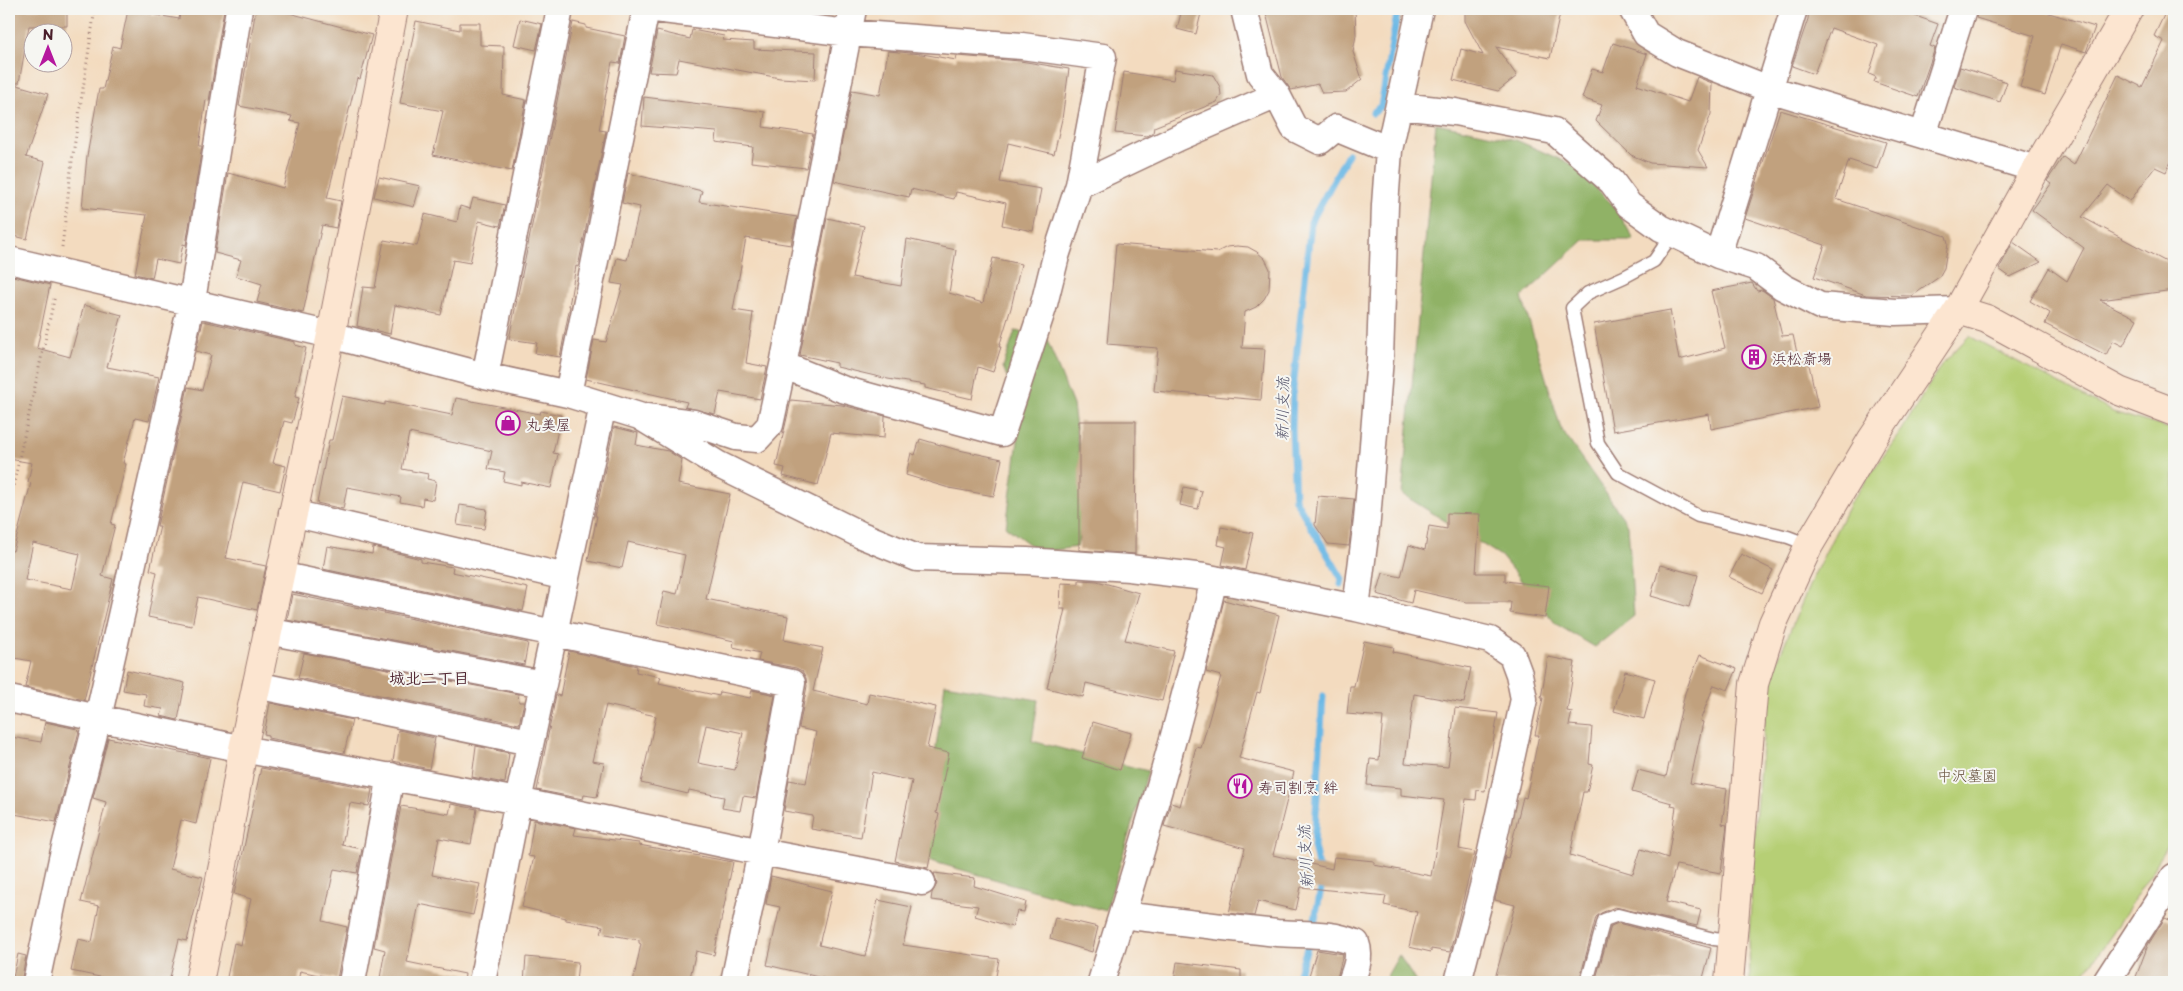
<svg xmlns="http://www.w3.org/2000/svg" width="2183" height="991" viewBox="0 0 2183 991" font-family="'Playpen Sans','Klee One',sans-serif">
  <style>
    .green { fill: #b6cf75; stroke: #807750 }
    .forest { fill: #90b266; stroke: #6d6848 }
    .lines { fill: none; stroke-linecap: round; stroke-linejoin: round }
    .stream { stroke: #6bb8e5; stroke-width: 7 }
    .building { fill: #c1a17e; fill-rule: evenodd }
    .lane-casing { stroke: #9e7d75; stroke-width: 15 }
    .street-casing { stroke: #9e7d75; stroke-width: 29 }
    .secondary-casing { stroke: #9e7d75; stroke-width: 30 }
    .path { stroke: #9e7d75; stroke-width: 3; stroke-dasharray: 1 4; stroke-linecap: butt }
    .lane { stroke: #fff; stroke-width: 12 }
    .street { stroke: #fff; stroke-width: 26 }
    .secondary { stroke: #fce5d0; stroke-width: 28 }
    .labels { text-anchor: middle; dominant-baseline: central; stroke-width: 4; stroke-linejoin: round; paint-order: stroke }
    .poi-label { font-size: 15px; fill: #4a1f2b; stroke: #f6f6f2; text-anchor: start }
    .park-label { font-size: 15px; fill: #6a5441; stroke: #f6f6f2 }
    .water-label { font-size: 16px; font-style: italic; fill: #56556c; stroke: #f6f6f2 }
    .neighbourhood-label { font-size: 16px; font-weight: bold; fill: #4a1f2b; stroke: #f6f6f2 }
  </style>
  <rect width="100%" height="100%" fill="#f6f6f2"/>
  <filter id="ink" filterUnits="userSpaceOnUse"><feTurbulence type="fractalNoise" baseFrequency=".02" numOctaves="2"/><feDisplacementMap in="SourceGraphic" scale="10" xChannelSelector="R" yChannelSelector="G"/><feConvolveMatrix kernelMatrix="1 2 1 2 8 2 1 2 1" color-interpolation-filters="sRGB"/></filter>
  <filter id="wash" filterUnits="userSpaceOnUse"><feTurbulence type="fractalNoise" baseFrequency=".0096" numOctaves="4" result="noise"/><feDisplacementMap in="SourceGraphic" scale="20" xChannelSelector="R" yChannelSelector="G"/><feGaussianBlur stdDeviation="1.12" result="paint"/><feColorMatrix in="noise" values="0 0 0 0 0 0 0 0 0 0 0 0 0 0 0 0 0 1.4 0 .05"/><feComposite in="paint" operator="in"/></filter>
  <g filter="url(#wash)">
    <rect width="100%" height="100%" fill="#f3dbbf"/>
    <!-- green -->
    <path class="green" d="M1969,336l144,76 61,18v406l-61,97 -35,49h-328l-1,-43 7,-130 10,-100 7,-38 39,-92 38,-76 52,-73 39,-65z"/>
    <!-- forest -->
    <path class="forest" d="M1436,123l80,17 57,25 43,43 18,32h-50l-62,57 39,132 67,96 6,91 -39,31 -39,-23 -55,-68 -99,-62z
      M1015,331l30,4 28,70 12,94 -8,48 -37,5 -34,-25 13,-94v-28l-16,-38z
      M945,684l93,16 -6,41 116,30 -42,140 -186,-53z
      M1399,955l17,27h-30l1,-6z"/>
    <g class="lines">
      <!-- stream -->
      <path class="stream" d="M1373,113l8,-7 17,-97
        M1341,584l1,-5 -47,-80 -3,-70 1,-41 18,-166 37,-68
        M1313,929l9,-45 -8,-38 9,-150
        M1296,982l14,-43"/>
    </g>
    <g id="blocks">
      <!-- building -->
      <path class="building" d="M9,9h58v17h-38l-10,57h-9l38,11 -22,63 19,5 -18,77 -18,-4z
        M181,9h43l-15,92 -3,-1 -7,46h3l-16,99 -3,-1 -4,20 -23,-5 -4,19 -17,-4 12,-59 -65,-7 5,-52 12,-67h4l10,-43 7,2 8,-38 51,9z
        M256,9h18l98,26 -12,44 -3,-1 -30,120 14,3 -5,27 -14,-3 -19,88 -46,-11 5,-18 -26,-8 5,-16 -26,-7 13,-80 55,15 17,-65 -10,-2 2,-5 -53,-10z
        M1182,9h20l-6,25 -19,-5z
        M1265,9h90l1,26 -3,17 9,27 -16,13 -24,1 -4,-9 -27,6 -9,-13z
        M1465,9h96l-11,49 -54,-11 21,29 -19,15 -45,-11 8,-31 22,6 -18,-34z
        M1809,9h87l42,15 -8,22 5,2 -17,49 -44,-15 2,-5 -7,-3 9,-29 -47,-17 -17,46 -22,-8 16,-47z
        M1978,9h58l59,18 -9,25 -25,-8 -16,51 -25,-8 15,-51 -59,-18z
        M2167,9h7v146l-8,17 -11,-5 -25,34 -22,-16 -26,32 92,49v24l-74,10 37,19 -14,27 -10,-5 -7,14 -61,-31 5,-11 -20,-12 19,-33 18,13 17,-33 -52,-38 19,-26 -4,-3 16,-24 11,8 44,-90 24,12 22,-46 -10,-5z
        M520,19l22,5 -6,26 -22,-5z
        M416,21l44,9v-7h20v22l24,1 -1,49 23,5 -14,71 -79,-16 10,-44 -43,-8z
        M573,22l13,3v3l39,8 -5,27 -8,-1 -13,68 7,1 -28,136 -2,-1 -7,40h1l-10,51 -25,-4 2,-10 -28,-4z
        M692,30l32,6 -1,4 31,2v7l62,3 -1,28 -35,-2 -101,-19 -3,14 -27,-1 8,-41 33,8z
        M1613,43l34,11 -10,31 51,17 9,-25 15,6 -1,31 -13,36 10,17 -58,-4 -19,-8 -35,-34 6,-16 -20,-7 10,-29 11,3z
        M888,51l34,3 34,6 1,-4 63,5 49,8 -7,50 -8,35 -46,-11 -8,39 41,7 -8,42 -31,-6 4,-22 -50,-11 -2,7 -43,-10 -2,8 -75,-16 18,-91 28,5z
        M1960,67l47,15 -7,20 -46,-15z
        M1175,69l38,6 7,12 1,8 -4,7 -63,25 -1,6 -6,3 -32,-3 9,-61 49,8z
        M644,97l121,15 -2,15 50,7 -7,34 -55,-6 2,-15 -37,-5 1,-10 -75,-6z
        M1780,110l106,32 -9,27 -28,-9 -13,39 110,37 2,7 -4,25 -5,9 -27,19 -46,-1 -52,-18 11,-32 -80,-27z
        M628,173l74,18 -3,11 98,15 -6,28 -45,-7 -13,72 20,3 -7,50 21,4 -7,32 -40,-7 -5,22 -30,-7 2,-5 -101,-23 8,-39 12,2 17,-57 -12,-2 6,-25 10,2 13,-53 -18,-4z
        M379,177l41,9 -6,21 -40,-10z
        M473,198l32,7 -5,21 -21,-5 -9,42 -17,-3 -12,55 -46,-10 -5,29 -33,-8 6,-39 12,1 9,-48 33,6 8,-32 32,8 3,-16 10,3z
        M827,218l37,8 -12,51 49,9 6,-47 49,11 -7,43 34,10 10,-45 28,6 -10,44 -12,39h2l-8,25 -15,-5 -6,32 -47,-11v-3l-37,-6 -51,-12v-4l-37,-8z
        M2013,242l28,20 -31,15 -11,-8z
        M1116,244l101,8 10,-5 10,-1 11,1 9,5 8,7 5,10 -1,21 -5,9 -8,8 -11,5 -3,36 23,1 -4,51 -107,-9 4,-43 -51,-4z
        M9,275l41,10 -13,63 33,9 14,-52 38,10 -15,52 52,10 -10,44 -14,-3 -12,45 3,1 -15,60 4,1 -13,51 11,3 -29,121 -59,-13 6,-26 -22,-4v-107l4,1 18,-68 -3,-1 4,-19 -23,-4zM33,543l47,11 -8,35 -47,-9z
        M1752,283l5,8 5,-1 11,8 9,38 11,-1 6,27 9,-2 10,47 -107,22 -2,-15 -96,17 -19,-107 76,-14 9,50 46,-12 -14,-57z
        M203,321l92,21v3l11,3 -11,49 4,1 -7,25 -8,-2 -11,42 13,3 -6,25 -37,-9 -17,76 40,8 -9,44 -59,-13 -6,29 -44,-9 9,-45 -7,-2 10,-44h-3l31,-139 14,3 9,-35 -15,-4z
        M342,396l43,9v-3l67,13 4,-17 84,16 1,-3 20,4 -8,38 5,1 -7,34 -30,-6v3l-18,-4 2,-9 -17,-3 4,-18 -83,-18 -7,36 26,5 -1,5 9,2 -3,19 -10,-2 -1,8 -22,-4 1,-5 -54,-10 -4,22 -26,-6 12,-63h3z
        M791,400l51,5 43,11 -1,22 -53,-5 -13,52 -35,-9 2,-8 -9,-2z
        M1079,421h57l-1,133 -56,-4z
        M614,427l24,6 -2,12 32,6 14,9 -4,24 52,10 -24,105 82,17 -4,24 39,8 -10,43 54,13 2,-11 67,14 -9,41 22,5 -13,60 3,1 -11,54 -33,-7 17,-80 -40,-9 -11,65 -50,-8 2,-13 -29,-5 5,-31 17,3 10,-51 -17,-4 8,-42 -1,-8 -4,-7 -6,-3 -38,-7 2,-8 -27,-6 1,-6 -77,-17 7,-33 13,3 8,-39 -57,-13 -6,26 -34,-7 9,-45h-2z
        M920,439l34,10 48,10 -8,37 -45,-8 -43,-13 5,-22 4,2z
        M1184,487l18,4 -4,18 -18,-4z
        M1318,496l36,3 -5,47 -21,-2 -13,-19z
        M460,505l27,4 -3,20 -27,-4z
        M1447,513l33,1 -4,59h29v8l44,5 -4,32 -35,-5 1,-11h-44l-53,-12 -3,13 -34,-9 6,-21 18,4 8,-32 16,5 4,-24 18,3z
        M1221,527l32,6 -8,37 -23,-5 4,-18 -8,-2z
        M327,546l45,8 1,-7 48,12v3l32,5 -1,5 76,16 -5,23 -200,-42z
        M1741,554l32,16 -11,23 -33,-16z
        M1660,565l38,10 -9,32 -38,-11z
        M1079,580l18,1 42,12 -14,47 49,11 -12,50 -76,-18 -3,14 -36,-9 18,-79h-5l1,-26 18,1z
        M292,594l236,49 -4,22 -237,-45z
        M1224,600l55,15 -19,78 -3,-1 -18,66 55,14 -21,83 59,14 2,-12 40,4v4l57,11 13,-76 -43,-5v-7l-34,-3 3,-26 9,1 4,-43 -36,-3 3,-28h4l10,-45 30,6 -1,5 78,16 -7,35 -50,-9 -9,69 43,4 7,-59 43,5 -13,78 -8,-1 -1,10 -10,-1 -7,50 16,3 -25,100 -19,-3v3l-22,-5 8,-35 -33,-7 2,-9 -85,-9 -5,23 -38,-9 -4,15 -25,-3 16,-65 -81,-22 7,-23 9,3 16,-59 5,1 20,-72 -15,-4z
        M569,651l68,15 -1,6 25,5 -2,6 60,13 1,-4 30,6 2,-8 23,5 -19,103 -13,-2 -3,15 -18,-3 2,-11 -35,-7 -1,4 -47,-11 15,-67 -50,-11 -14,56 12,2 -7,34 -13,-2 -1,4 -46,-9 19,-95 4,1zM706,725l37,8 -8,37 -37,-7z
        M304,653l214,41 1,8h5l-5,22 -221,-46z
        M1700,655l37,14 -9,21 -14,-5 -14,36 3,1 -13,61 37,6 -5,35 5,1 -6,48 -45,-8 -10,37 35,8 -4,16 -82,-19 -14,6 -5,4 -17,65h-85l21,-77 -20,-5 10,-43 3,1 15,-61 3,1 13,-63h-4l8,-37h-2l7,-41 27,5 -8,49 5,1 -3,13 23,2 -3,37 4,1 -6,27h-4l-13,63 63,19 8,-25 27,9 8,-51 -5,-1 1,-3 -40,-11 6,-22 28,7 19,-84z
        M127,670l58,13 -7,37 -17,-4 2,-7 -19,-3 2,-12 -23,-4z
        M1625,671l30,8 -11,40 -30,-8z
        M270,703l82,17 -8,33 -76,-15v-3l-4,-1z
        M45,722l32,7 2,2 -23,91 -47,-9v-61l2,-15 30,5z
        M1093,722l38,11 -11,37 -38,-12z
        M398,730l37,8 -6,31 -36,-8z
        M108,738l102,20 -14,66 -15,-4 -11,49 33,8 -16,64 -8,-2 -10,43h-45l-53,-11 7,-32 14,3 7,-36 -18,-4 25,-100 -13,-4z
        M476,746l33,7 -4,30 -33,-6z
        M261,768l111,21 -3,17 -19,-3 -8,42 20,4 -5,24 -23,-4 -11,52 24,6 -10,52 -37,-8 -2,11h-72l8,-39 7,2 10,-46 -17,-5z
        M451,804l26,5 -6,35 -32,-6 -7,37 48,9 -7,31 -54,-11 -12,58 58,12 -1,8h-63l-21,-4 5,-28 -11,-3 27,-141 48,8z
        M534,820l42,8 -2,7 65,8v2l94,17 -19,93 -18,-4 -7,31h-56l8,-38 -2,-1v-3l-38,-7 2,-7 -37,-6v-2l-44,-11 12,-50 -6,-1z
        M934,873l41,5 -1,8 52,16 -2,10 -7,-1 -5,16 -37,-11 3,-10 -47,-6 1,-7 5,-9z
        M771,876l61,15 -13,54 46,11 13,-56 34,7 -9,38 96,14 -4,23h-65l-38,-5 -2,5h-50l-73,-17 13,-58 -14,-3z
        M1055,917l43,10 -6,25 -42,-13z
        M2165,918l9,4v60h-40l14,-37z
        M1618,923l93,25 -9,34h-107l16,-56z
        M1317,950l26,4 -7,28h-29z
        M18,954l8,2 -5,26h-9z
        M526,957l52,5 -2,20h-52z
        M1177,962l64,8v12h-67z"/>
    </g>
  </g>
  <g filter="url(#ink)">
    <use href="#blocks" fill-opacity="0" stroke="#9e7d75" stroke-width="1"/>
    <g class="lines">
      <!-- lane casing -->
      <g class="lane-casing">
        <path id="lane" d="M1673,233l-19,28 -30,16 -36,16 -16,15 26,135 20,30 80,43 90,21 21,8
          M1587,982l17,-62 14,-5 96,24 18,2"/>
      </g>
      <!-- street casing -->
      <g class="street-casing">
        <path id="street" d="M655,9l193,24 174,13 81,11 -24,128 101,-48 97,-42
          M1244,9l16,65 17,21 17,33 26,13 16,-13 53,22
          M1632,9l14,25 31,19 92,36 267,80
          M1400,106l55,6 99,19 58,51 17,23 32,23 57,27 38,12 27,20 37,19 75,6 63,-2
          M1923,135l40,-126
          M1718,255l76,-246
          M9,260l322,75 154,41 83,18 71,22 80,49 142,70 56,23 110,3 102,7 75,9 152,31 134,32 22,15 7,19 5,25 -39,180 -27,103
          M783,365l59,24 160,44 41,-125 13,-52 23,-71
          M485,376l75,-367
          M568,394l78,-385
          M646,417l48,6 42,14 21,2 13,-14 13,-60 70,-356
          M292,513l274,64
          M279,575l513,108 -31,169 -27,130
          M1356,608l11,-88 13,-162 5,-153 4,-55 31,-141
          M267,631l276,53
          M256,685l274,57
          M9,699l234,50 275,52 243,51 161,30
          M1122,915c52,6 103,13 155,18 28,2 53,-1 79,10 5,13 0,26 -5,39
          M36,982l26,-123 36,-141 94,-417 47,-292
          M352,982l39,-206
          M482,982l36,-181 85,-396
          M1101,982c42,-133 81,-267 113,-403
          M2106,982l68,-105"/>
      </g>
      <!-- secondary casing -->
      <g class="secondary-casing">
        <path id="secondary" d="M1958,310l29,9 132,72 55,21
          M199,982l24,-117 20,-116 88,-414 63,-326
          M1729,982l25,-298 19,-61 36,-78 63,-106 86,-129 78,-141 93,-160"/>
      </g>
      <!-- path -->
      <path class="path" d="M62,247l10,-86 23,-152
        M9,505l46,-210"/>
      <!-- lane -->
      <use href="#lane" class="lane"/>
      <!-- street -->
      <use href="#street" class="street"/>
      <!-- secondary -->
      <use href="#secondary" class="secondary"/>
    </g>
  </g>
  <!-- icons -->
  <defs>
    <g id="building-ring" transform="scale(1.25)"><circle r="9.5" fill="#f6f6f2" stroke="#b5179e" stroke-width="1.5"/><path d="M-4-6H4V6H1V3H-1V6H-4ZM-2.5-4.3h1.7v1.8h-1.7ZM.8-4.3h1.7v1.8H.8ZM-2.5-1h1.7V.8h-1.7ZM.8-1h1.7V.8H.8Z" fill="#b5179e"/></g>
    <g id="shop-ring" transform="scale(1.25)"><circle r="9.5" fill="#f6f6f2" stroke="#b5179e" stroke-width="1.5"/><path d="M-5-2.5h2.3a2.7 3.5 0 0 1 5.4 0H5L5.5 6h-11ZM-1.5-2.5h3a1.5 2.3 0 0 0-3 0Z" fill="#b5179e"/></g>
    <g id="restaurant-ring" transform="scale(1.25)"><circle r="9.5" fill="#f6f6f2" stroke="#b5179e" stroke-width="1.5"/><path d="M-5-6h1v4h1v-4h1v4h1v-4h1v5L-1.5 .5V6h-2V.5L-5-1ZM5-6V6H3V1.5H1.5Q1.5-4 5-6Z" fill="#b5179e"/></g>
  </defs>
  <g fill-rule="evenodd">
    <use href="#building-ring" x="1754" y="357"/>
    <use href="#shop-ring" x="508" y="423"/>
    <use href="#restaurant-ring" x="1240" y="786"/>
  </g>
  <g class="labels">
    <!-- poi labels -->
    <g class="poi-label">
      <text x="1772" y="357">浜松斎場</text>
      <text x="526" y="423">丸美屋</text>
      <text x="1258" y="786">寿司割烹 絆</text>
    </g>
    <!-- park labels -->
    <g class="park-label">
      <text x="1967" y="774">中沢墓園</text>
    </g>
    <!-- water labels -->
    <g class="water-label">
      <text transform="translate(1281 409) rotate(-89)">新川支流</text>
      <text transform="translate(1304 857) rotate(-93)">新川支流</text>
    </g>
    <!-- neighbourhood labels -->
    <g class="neighbourhood-label">
      <text x="429" y="677">城北二丁目</text>
    </g>
  </g>
  <!-- margin -->
  <rect width="2183" height="991" fill="none" stroke="#f6f6f2" stroke-width="30"/>
  <!-- north arrow -->
  <g transform="translate(48 48)"><circle r="24" fill="#f6f6f2" stroke="#b1a0a2"/>
  <path d="M0-4L9 19L0 12L-9 19Z" fill="#b5179e"/>
  <text y="-8" font-size="14" font-weight="bold" text-anchor="middle" fill="#4a1f2b">N</text>
  </g>
</svg>
